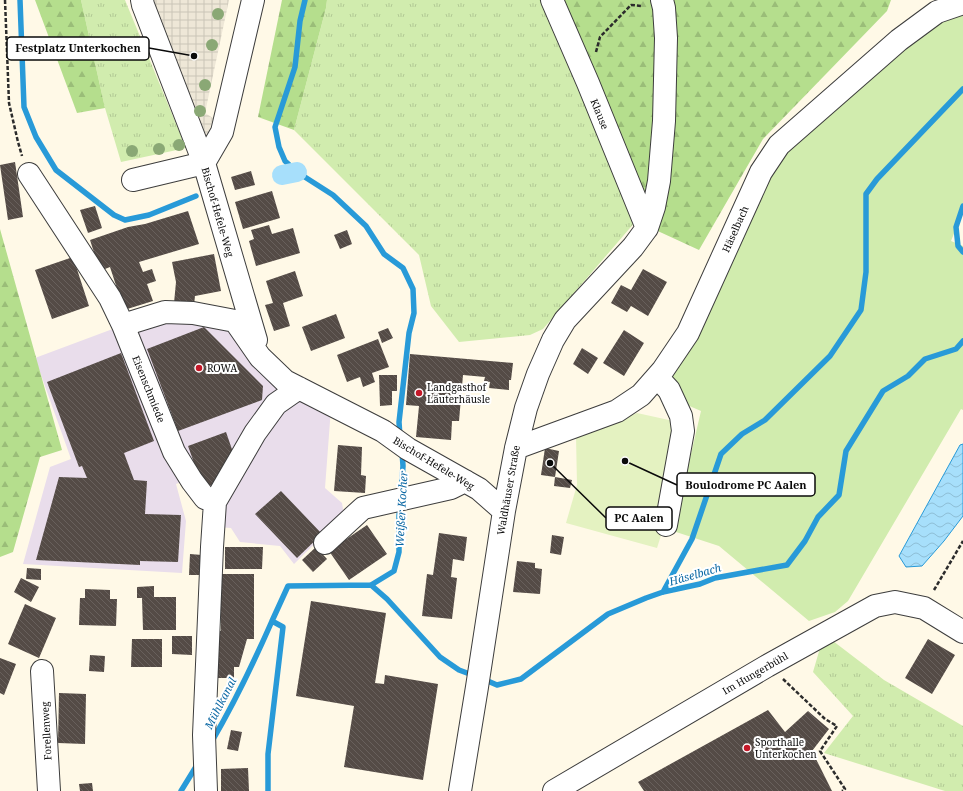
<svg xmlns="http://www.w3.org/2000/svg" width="963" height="791" viewBox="0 0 963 791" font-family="'Noto Serif',serif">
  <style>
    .industrial { fill: #e9ddeb }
    .grass { fill: url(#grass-tufts) }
    .forest { fill: url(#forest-firs) }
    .garden { fill: #d1ecae }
    .pitch { fill: #e4f2c1 }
    .plaza { fill: url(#plaza-grid) }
    .water { fill: url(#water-waves); stroke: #289ad8 }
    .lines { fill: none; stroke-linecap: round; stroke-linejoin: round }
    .stream { stroke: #289ad8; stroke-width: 5.5 }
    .canal { stroke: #a7dffb; stroke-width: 20 }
    .building { fill: url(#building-back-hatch) }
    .minor-casing { stroke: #3d3d3d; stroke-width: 24 }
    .path { stroke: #2c2c2c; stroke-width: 2.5; stroke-dasharray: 4 2; stroke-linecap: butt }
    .minor { stroke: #fff; stroke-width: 22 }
    .tree { fill: #8aa875 }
    .poi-dot { fill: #c41828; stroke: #fff; stroke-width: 1.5 }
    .labels { text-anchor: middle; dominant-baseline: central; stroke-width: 4; stroke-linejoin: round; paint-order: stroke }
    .street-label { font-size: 10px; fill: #0a0a0a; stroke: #fff }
    .poi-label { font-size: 10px; fill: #0a0a0a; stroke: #fff; text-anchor: start }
    .water-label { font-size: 11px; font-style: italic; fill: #0b68a4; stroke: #fff }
    .leader { fill: none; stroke: #0a0a0a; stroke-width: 1.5 }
    .callout-dot { fill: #0a0a0a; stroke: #fff; stroke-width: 1.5 }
    .callout { fill: #fff; stroke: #0a0a0a; stroke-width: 1.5 }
    .callout-label { font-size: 11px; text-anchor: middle; font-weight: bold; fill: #0a0a0a }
  </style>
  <defs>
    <pattern id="grass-tufts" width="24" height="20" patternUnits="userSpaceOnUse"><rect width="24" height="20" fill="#d1ecae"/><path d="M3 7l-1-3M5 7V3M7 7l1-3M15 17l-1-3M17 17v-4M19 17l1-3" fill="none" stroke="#b2c994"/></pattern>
    <pattern id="forest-firs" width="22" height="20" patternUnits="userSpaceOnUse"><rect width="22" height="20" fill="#b5de8d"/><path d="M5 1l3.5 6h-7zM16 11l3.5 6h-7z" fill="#9abd78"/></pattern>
    <pattern id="plaza-grid" width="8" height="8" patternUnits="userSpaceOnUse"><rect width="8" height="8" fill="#eee7d7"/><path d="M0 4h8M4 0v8" fill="none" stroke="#cbc5b7"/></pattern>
    <pattern id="water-waves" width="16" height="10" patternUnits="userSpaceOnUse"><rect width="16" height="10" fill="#a7dffb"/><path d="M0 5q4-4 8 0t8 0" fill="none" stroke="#8ebed6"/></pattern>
    <pattern id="building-back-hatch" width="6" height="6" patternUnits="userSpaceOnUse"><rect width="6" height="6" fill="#544b46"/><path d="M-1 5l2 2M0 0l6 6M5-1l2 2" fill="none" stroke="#68605c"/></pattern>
  </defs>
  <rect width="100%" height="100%" fill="#fff9e7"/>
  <!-- industrial -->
  <path class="industrial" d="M164,315l68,9 99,84 -6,80 17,15 2,12 -50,49 -14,-18 -40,-4 -9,-14 -14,-1 -23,-50 -18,7 10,37 -4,52 -159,-9 27,-97 21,-8 -36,-101 83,-31z"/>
  <!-- grass -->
  <path class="grass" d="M81,0h44l61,148 -65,14 -16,-54z
    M327,0h212l97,221 -93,108 -13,6 -71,7 -28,-36 -12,-51 -125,-125 32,-122z
    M833,641l51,39 79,46v65h-18l-121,-38 29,-37 -40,-44 7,-24z"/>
  <!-- forest -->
  <path class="forest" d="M35,0h46l24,108 -28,5z
    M282,0h45l-1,8 -32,122 -36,-13z
    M539,0h352l-4,11 -124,128 -64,111 -63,-29z
    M0,229l62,221 -22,7 -27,95 -13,5z"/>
  <!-- garden -->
  <path class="garden" d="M963,10v201l-12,30 12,5v164l-2,-1 -113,192 -13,11 -26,9 -90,-75 -46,-15 28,-120 -37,-16 1,-22 97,-199 137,-132z"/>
  <!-- pitch -->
  <path class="pitch" d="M637,413l41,9 -15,107 -6,19 -91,-25 11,-38 -1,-49z"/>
  <!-- plaza -->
  <path class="plaza" d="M151,0h78l-24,113 8,5 -5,17 -8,7z"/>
  <!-- water -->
  <path class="water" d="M963,444v72l-19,25 -22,25 -16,1 -7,-11 61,-111z"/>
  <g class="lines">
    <!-- stream -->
    <path class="stream" d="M20,0l4,107 12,30 20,33 58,45 11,5 24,-5 47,-19
      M305,0l-5,21 -5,46 -20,60 4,20 6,14 12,11 36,23 33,31 18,28 19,14 10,21 1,24 -5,20 -10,89 1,15
      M963,206l-7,21 2,19 5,6
      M401,494l2,-28 -1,-15
      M371,585l16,14 53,58 19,13 16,6
      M663,592l29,-53 29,-85 21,-20 23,-14 65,-64 31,-46 5,-38v-78l11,-15 86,-90
      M483,679l14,6 24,-6 87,-65 38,-16 17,-6 37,-8 15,-6 72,-13 18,-24 13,-24 21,-22 7,-44 37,-60 25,-15 17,-17 31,-10 7,-8
      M212,741c23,-39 42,-79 60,-120
      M181,791l16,-26
      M268,791v-37l15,-127 -11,-6 16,-35 83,-1 23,-14 5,-19v-36l1,-11"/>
    <!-- canal -->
    <path class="canal" d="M282,175l15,-3"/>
  </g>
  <!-- building -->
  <path class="building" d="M15,162l8,55 -15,3 -8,-55z
    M251,171l4,14 -20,5 -4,-13z
    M272,191l8,27 -37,11 -8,-27z
    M95,206l7,22 -14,5 -8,-23z
    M188,211l11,33 -60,18 4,10 9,-3 4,12 -9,3 6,17 -29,9 -14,-43 -10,4 -10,-31 38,-13 17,-3z
    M269,225l3,9 21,-6 7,25 -44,13 -7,-25 5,-2 -3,-9z
    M347,230l5,14 -12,5 -6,-14z
    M214,254l7,37 -26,5 -1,9 -20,-2 2,-21 -4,-20z
    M73,257l16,49 -37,13 -17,-49z
    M643,269l24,13 -19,34 -17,-10 -4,6 -16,-9 10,-18 10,5z
    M295,271l8,25 -20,7 7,23 -16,5 -9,-26 8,-2 -7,-22z
    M336,314l9,24 -34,13 -9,-24z
    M204,327l59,59 -1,14 -84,31 -31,-82z
    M388,328l5,10 -11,5 -4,-11z
    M624,330l20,13 -20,33 -21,-13z
    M378,339l11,28 -17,6 3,9 -12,5 -3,-10 -13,5 -10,-27z
    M582,348l16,10 -10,16 -15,-10z
    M121,353l33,88 -30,12 10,27 13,1 -2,33 36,1 -3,47 -38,-1v4l-104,-5 23,-83 28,1 -5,-12 -3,1 -32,-85z
    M410,354l103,9 -2,17h-2v10l-20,-2 1,-6 -6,-1 1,-4 -22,-2 -4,46h-7l-1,19 -35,-3 3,-31 -13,-1z
    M379,375h18v16h-5v14l-12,1z
    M226,432l9,26 -10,22 -22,8 -15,-42z
    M338,445l24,2 -1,28 5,1 -1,17 -31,-2z
    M545,448l14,3 -4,26 -14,-2z
    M555,477l17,3 -2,8 -16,-2z
    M281,491l41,43 -25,24 -42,-44z
    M367,525l20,29 -38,26 -20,-29z
    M439,533l28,4 -3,24 -11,-2 -2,18 6,1 -5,41 -30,-3 5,-42 6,1z
    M552,535l12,2 -3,18 -11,-2z
    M225,547h38l-1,22h-37z
    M316,547l11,12 -14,13 -11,-12z
    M190,554l12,1v20h-13z
    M517,561l18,2v5l7,1 -2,25 -27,-2z
    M27,568l14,1v11l-15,-1z
    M221,574h33v65h-7l-8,28h-5v11h-18v-47h5z
    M21,578l18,9 -8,15 -17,-10z
    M154,586v11h22v33h-33l-1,-32h-5v-11z
    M85,589l25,1v9h7l-1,27 -37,-1 1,-27h5z
    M311,601l75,12 -11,70 9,1 1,-9 53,9 -15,96 -79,-13 10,-61 -58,-10z
    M25,604l31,14 -17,40 -31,-14z
    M172,636h20v19l-20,-1z
    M132,639h30v28h-31z
    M928,639l27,16 -23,39 -27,-16z
    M90,655l15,1 -1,16 -15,-1z
    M0,658l16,6 -12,31 -4,-2z
    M59,693l27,1 -1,50 -27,-1z
    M768,710l17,22 23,-21 21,18 -17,22 20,40h-188l-6,-9z
    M231,730l11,2 -4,19 -11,-2z
    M248,768l1,23h-28v-22z
    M92,783l1,8h-13l-1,-7z"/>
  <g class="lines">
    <!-- minor casing -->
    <g class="minor-casing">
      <path id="minor" d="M142,0l1,5 61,158 52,177
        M552,0l36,83 59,145
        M204,163l18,-31 31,-132
        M29,174l81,124 13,27 51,127 18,29 13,17 10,4 -3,45 -8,188 2,56
        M133,180l71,-17
        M123,325l42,-13 28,1 42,8 25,36 25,24 98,50 25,18 71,40 25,22
        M657,377l12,13 12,26 2,15 -17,94
        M516,448l101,-37 24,-16 22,-25 25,-37 73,-161 18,-27 120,-105 38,-28 26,-9
        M215,502l40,-69 21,-29 23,-16
        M325,543l38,-35 88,-20 14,-7
        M42,671l7,120
        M460,791l17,-104 27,-176 12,-63 10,-40 12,-34 15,-34 12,-20 68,-73 14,-19 7,-21 5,-26 5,-60 2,-83 -2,-30 -2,-8
        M554,791l213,-125 108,-60 20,-4 29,6 39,24"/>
    </g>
    <!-- path -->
    <path class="path" d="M5,0l4,103 9,39 4,14
      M596,52l4,-15 31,-32 11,1
      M934,590l29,-49
      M783,679l42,40 12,7 -17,25 25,38 -3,2"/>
    <!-- minor -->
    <use href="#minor" class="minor"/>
  </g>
  <!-- trees -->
  <g class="tree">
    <circle cx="218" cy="14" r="6"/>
    <circle cx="212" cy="45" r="6"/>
    <circle cx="205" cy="85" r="6"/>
    <circle cx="200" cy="111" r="6"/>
    <circle cx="179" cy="145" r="6"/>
    <circle cx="159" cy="149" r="6"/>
    <circle cx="132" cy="151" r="6"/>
  </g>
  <!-- markers -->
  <g class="poi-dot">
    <circle cx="199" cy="368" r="4"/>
    <circle cx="419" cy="393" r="4"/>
    <circle cx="747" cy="748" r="4"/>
  </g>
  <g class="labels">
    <!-- street labels -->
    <g class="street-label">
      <text transform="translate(600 114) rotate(68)">Klause</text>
      <text transform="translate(218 212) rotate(74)">Bischof-Hefele-Weg</text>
      <text transform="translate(735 229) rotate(-66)">Häselbach</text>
      <text transform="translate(149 389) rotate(68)">Eisenschmiede</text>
      <text transform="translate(434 463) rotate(31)">Bischof-Hefele-Weg</text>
      <text transform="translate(508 490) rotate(-80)">Waldhäuser Straße</text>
      <text transform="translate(755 673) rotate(-30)">Im Hungerbühl</text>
      <text transform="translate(46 731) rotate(-93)">Forellenweg</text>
    </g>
    <!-- poi labels -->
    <g class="poi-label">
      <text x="207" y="368">ROWA</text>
      <text x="427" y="387">Landgasthof<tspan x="427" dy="12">Läuterhäusle</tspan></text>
      <text x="755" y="742">Sporthalle<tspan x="755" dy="12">Unterkochen</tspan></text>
    </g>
    <!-- water labels -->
    <g class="water-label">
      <text transform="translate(401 509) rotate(-87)">Weißer Kocher</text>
      <text transform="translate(695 574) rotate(-16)">Häselbach</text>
      <text transform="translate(220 703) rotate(-63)">Mühlkanal</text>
    </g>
  </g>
  <!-- callouts -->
  <path class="leader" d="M194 56L149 48M625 461L677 485M550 463L606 518"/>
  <g class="callout-dot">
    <circle cx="194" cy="56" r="4"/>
    <circle cx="625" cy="461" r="4"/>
    <circle cx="550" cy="463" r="4"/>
  </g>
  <g class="callout">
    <rect x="7" y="37" width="142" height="23" rx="4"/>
    <rect x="677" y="473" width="138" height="23" rx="4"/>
    <rect x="606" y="507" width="66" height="23" rx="4"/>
  </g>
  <g class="callout-label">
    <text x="78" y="52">Festplatz Unterkochen</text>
    <text x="746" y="489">Boulodrome PC Aalen</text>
    <text x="639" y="522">PC Aalen</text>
  </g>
</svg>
